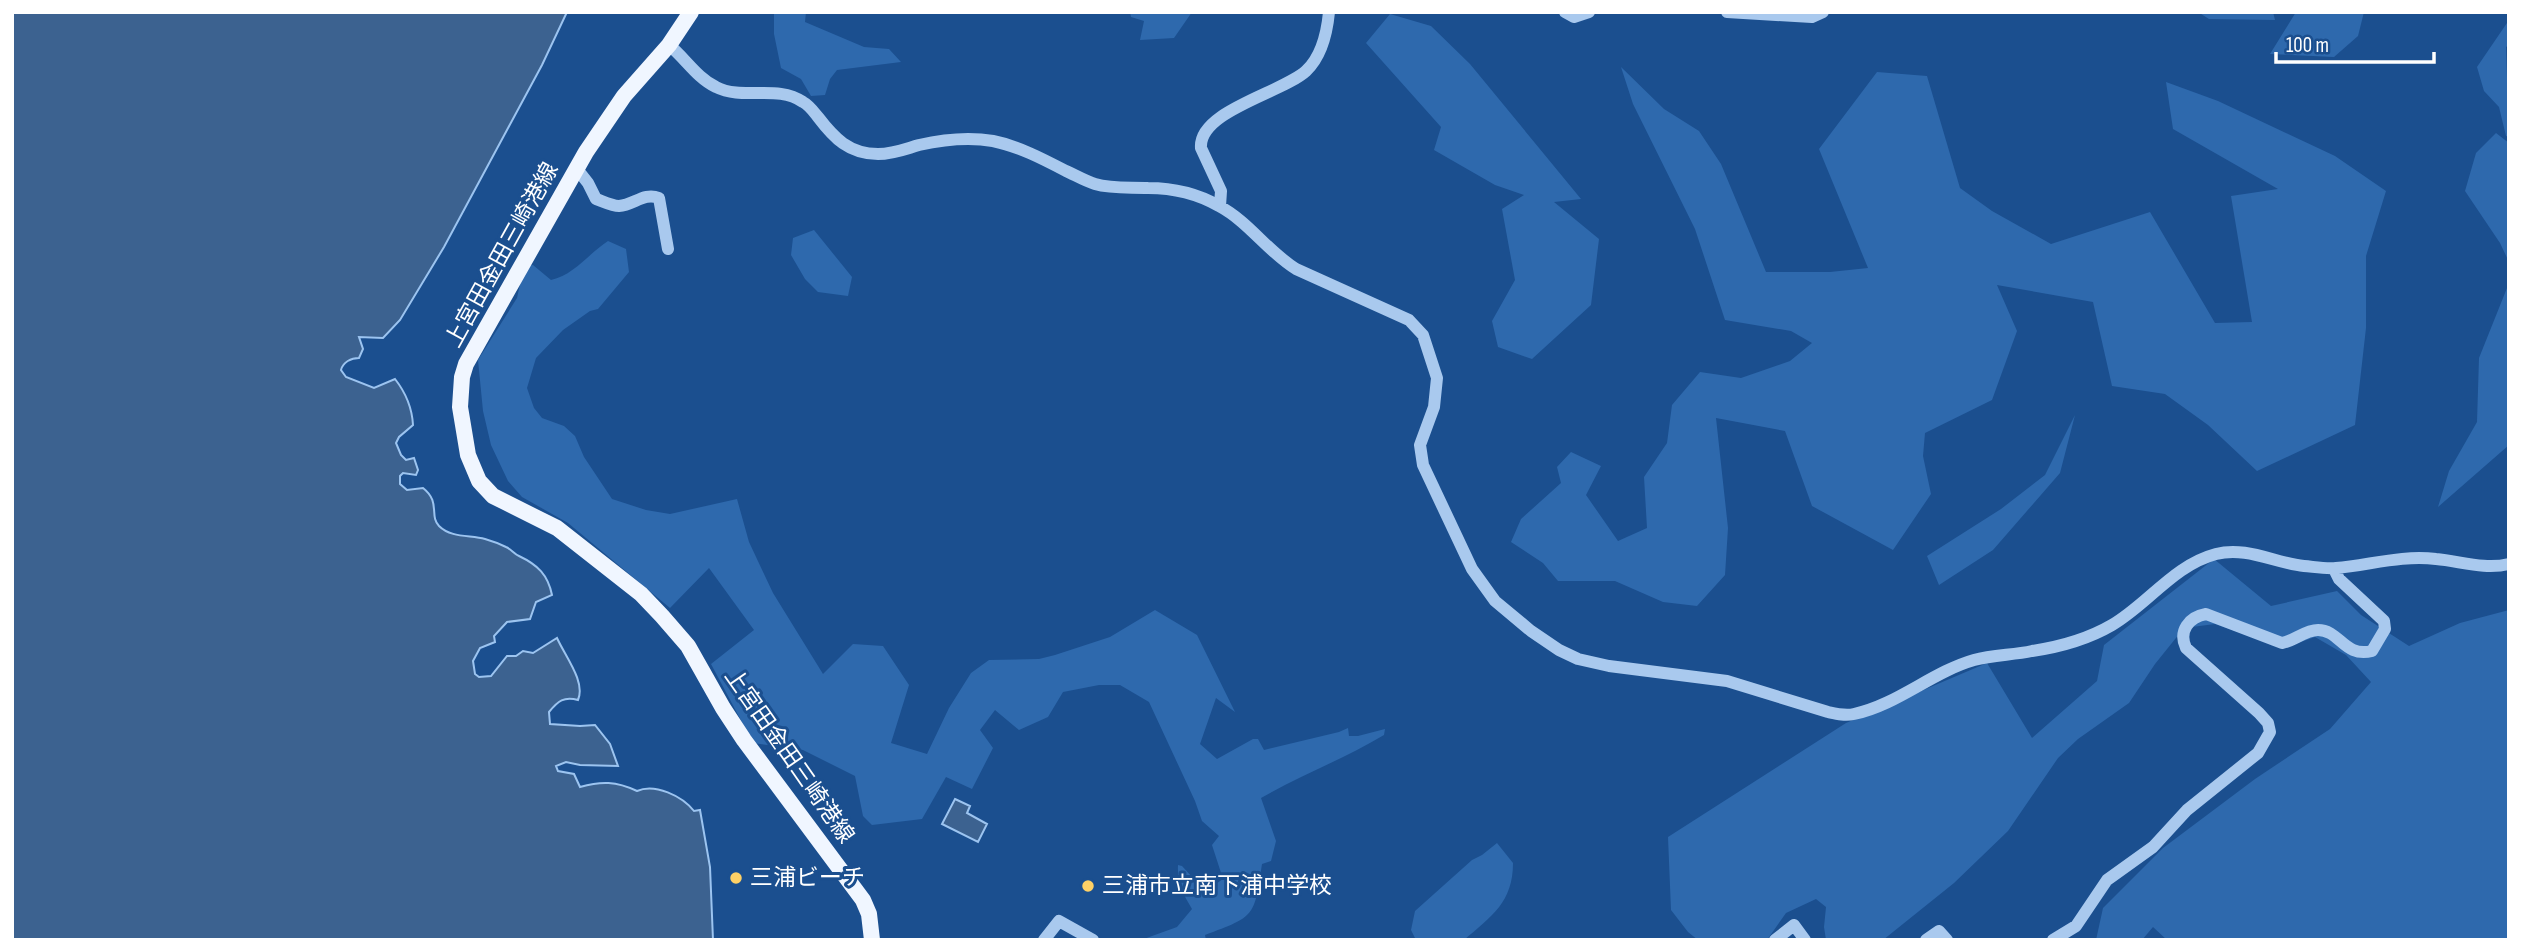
<svg xmlns="http://www.w3.org/2000/svg" width="2521" height="952" viewBox="0 0 2521 952" font-family="'Sofia Sans Condensed','Noto Sans JP',sans-serif">
  <style>
    .green { fill: #2e69ad }
    .water { fill: #3c6290; stroke: #9cc4f0; stroke-width: 2 }
    .lines { fill: none; stroke-linecap: round; stroke-linejoin: round }
    .minor { stroke: #a9c9ee; stroke-width: 12 }
    .major { stroke: #f0f6ff; stroke-width: 16 }
    .poi-dot { fill: #ffd166; stroke: #1b4f8f; stroke-width: 2.5 }
    .labels { text-anchor: middle; dominant-baseline: central; stroke-width: 6; stroke-linejoin: round; paint-order: stroke }
    .street-label { font-size: 23px; fill: #fff; stroke: #1b4f8f }
    .poi-label { font-size: 23px; fill: #fff; stroke: #1b4f8f; text-anchor: start }
  </style>
  <rect width="100%" height="100%" fill="#1b4f8f"/>
  <!-- green -->
  <path class="green" d="M774,12h32l-1,10 59,25 25,2 12,13 -64,8 -7,9 -5,16 -14,1 -10,-17 -20,-11 -7,-34z
    M1130,12h62l-18,26 -34,2 4,-19 -13,-4z
    M2198,12h75l2,8 -66,-1z
    M2296,12h68l-6,24 -24,21 -64,-3z
    M1390,14l41,12 39,38 111,135 -27,3 45,37 -8,66 -59,54 -34,-12 -6,-26 23,-41 -13,-71 22,-14 -29,-10 -61,-35 7,-23 -75,-84z
    M2509,20v25l-3,2 3,90 -3,-1 -7,-29 -15,-16 -7,-24z
    M1621,67l43,42 35,22 22,33 45,108h64l38,-4 -49,-119 58,-77 50,4 33,112 32,23 59,33 99,-32 65,111 37,-1 -21,-126 47,-7 -105,-60 -7,-47 52,19 117,55 51,35 -20,65v72l-11,97 -98,46 -49,-46 -43,-31 -53,-8 -19,-84 -96,-17 20,46 -25,69 -67,33 -2,23 8,38 -38,56 -81,-44 -27,-75 -69,-13 12,110 -3,47 -28,31 -34,-4 -48,-21h-57l-15,-18 -32,-21 10,-23 40,-36 -4,-16 14,-15 30,14 -15,29 32,46 29,-13 -3,-51 23,-34 5,-38 28,-33 41,6 49,-17 22,-18 -21,-12 -66,-11 -30,-91 -62,-125z
    M2496,133l13,10v119l-9,-19 -35,-52 11,-38z
    M814,230l38,47 -4,19 -30,-4 -13,-13 -14,-24 2,-17z
    M608,241l18,8 3,23 -31,37 -8,2 -27,19 -27,28 -9,30 7,20 8,10 22,8 11,10 9,21 28,42 34,11 24,4 67,-15 12,43 24,51 50,81 30,-30 30,2 26,39 -18,58 36,11 22,-46 22,-35 18,-13 50,-1 16,-4 55,-18 45,-27 42,25 38,77 -19,-14 -16,46 17,15 36,-20h5l6,11 75,-18 9,-4 1,8h9l27,-7 -1,6c-40,24 -83,40 -123,63l15,43 -5,20 -9,3c-8,53 -6,52 -57,71l1,5h-65l36,-13 15,-18c-9,-15 -15,-26 -14,-44l4,1 21,23 4,1 16,-11 -11,-34 7,-9 -17,-15 -7,-20 -46,-99 -29,-17h-21l-36,7 -15,25 -29,13 -24,-20 -15,20 13,18 -21,41 -26,-12 -24,42 -50,6 -9,-9 -8,-40 -52,-26 -50,-7 -42,-79 43,-34 -45,-62 -39,40 -102,-85 -46,-26 -14,-16 -17,-36 -8,-34 -5,-51 39,-62 7,-32 9,-1 18,15c23,-5 37,-26 57,-39z
    M2509,283v162l-71,62 11,-36 28,-49 2,-64z
    M2075,415l-15,58 -67,77 -54,35 -12,-29 74,-47 44,-34z
    M2214,559l57,47 66,-15 24,24 48,31 51,-23 49,-13v330h-342l-14,-13 -11,13h-46l7,-32 60,-60 92,-69 75,-50 41,-47 -25,-27 -31,-18 -31,11 -69,-24 -31,4 -29,36 -26,39 -51,36 -20,19 -50,73 -54,52 -71,57h-57l-2,-13 2,-20 -10,-8 -30,14 -19,27h-69l-10,-8 -17,-22 -3,-73 178,-114 141,-60 45,75 65,-57 7,-36z
    M1497,843l16,20c0,39 -21,53 -49,77h-48l-5,-10 4,-19 57,-51 10,-5z"/>
  <!-- water -->
  <path class="water" d="M12,12h555l-25,53 -98,182 -44,73 -17,18 -24,-1 4,12 -4,9c-8,0 -16,4 -18,12l5,7 28,11 21,-9c11,14 17,28 18,46l-14,12 -3,6 5,12 5,5 8,-2 4,12 -2,5 -13,-2 -3,3v8l7,6 16,-2c18,14 6,28 16,38 12,12 31,9 46,13 7,2 15,5 21,8 5,2 8,7 13,9 19,9 29,19 33,39l-16,7 -6,17 -23,3 -13,14 1,6 -15,6 -7,13 2,13 4,3 12,-1 16,-20h9l7,-5 10,2 24,-15c8,18 29,44 21,62 -14,-4 -20,1 -29,12l1,12 30,2 15,-1 15,19 8,22 -38,-1 -14,-3 -10,4 2,5 16,3 6,13c21,-6 36,-6 57,4 18,-8 45,5 57,20l6,-1 10,57 3,73h-701z
    M955,799l15,7 -3,7 20,11 -9,18 -36,-18z"/>
  <g class="lines">
    <!-- minor -->
    <path class="minor" d="M1565,12l9,5 15,-5
      M1727,12l85,5 11,-5
      M669,45c16,13 28,33 47,42 27,14 61,-3 87,15 6,3 11,10 15,15 16,21 31,37 60,37 15,0 27,-5 41,-9 22,-5 51,-8 74,-4 25,5 50,18 73,30 9,4 19,10 29,13 17,5 35,3 53,4 24,0 50,6 71,18 30,16 48,45 77,63l113,51 14,15 14,43 -3,29 -14,38 3,20 49,104 23,32 36,30 28,19 19,9 31,7 118,15 101,31c9,2 17,4 26,2 43,-9 78,-42 120,-54 19,-5 39,-5 58,-9 27,-4 56,-12 80,-26 36,-21 62,-60 104,-71 30,-8 59,9 88,12 11,1 22,3 32,2 34,-3 65,-13 100,-9 24,2 48,11 73,5
      M577,169l11,14 8,16c6,2 16,7 23,7 15,-1 25,-14 40,-8l9,51
      M1220,206l1,-15 -20,-43c-3,-37 81,-55 105,-77 15,-14 21,-38 23,-59
      M1044,940l15,-19 34,19
      M1775,940l19,-15 11,15
      M1926,940l13,-9 8,9
      M2053,940l23,-14 31,-46 46,-33 34,-37 71,-57 12,-21 -2,-9 -9,-10 -73,-65c-8,-17 3,-31 20,-34l76,29c12,-2 23,-13 36,-13 22,0 26,28 54,21l13,-22 -1,-8 -45,-42 -5,-10"/>
    <!-- major -->
    <path class="major" d="M691,12l-22,33 -45,51 -38,56 -120,212 -4,13 -2,30 8,48 11,26 14,15 64,32 84,66 21,22 26,30 35,62 21,32 119,160 6,14 3,26"/>
  </g>
  <!-- markers -->
  <g class="poi-dot">
    <circle cx="736" cy="878" r="7"/>
    <circle cx="1088" cy="886" r="7"/>
  </g>
  <g class="labels">
    <!-- street labels -->
    <g class="street-label">
      <text transform="translate(502 255) rotate(-61)">上宮田金田三崎港線</text>
      <text transform="translate(789 756) rotate(55)">上宮田金田三崎港線</text>
    </g>
    <!-- poi labels -->
    <g class="poi-label">
      <text x="750" y="878">三浦ビーチ</text>
      <text x="1102" y="886">三浦市立南下浦中学校</text>
    </g>
  </g>
  <!-- border -->
  <rect width="2521" height="952" fill="none" stroke="#ffffff" stroke-width="28"/>
  <!-- scale -->
  <path d="M2276 52v10h158v-10" fill="none" stroke="#ffffff" stroke-width="3.5"/>
  <text x="2286" y="52" font-size="21" fill="#ffffff" stroke="#1b4f8f" stroke-width="5" paint-order="stroke">100 m</text>
</svg>
